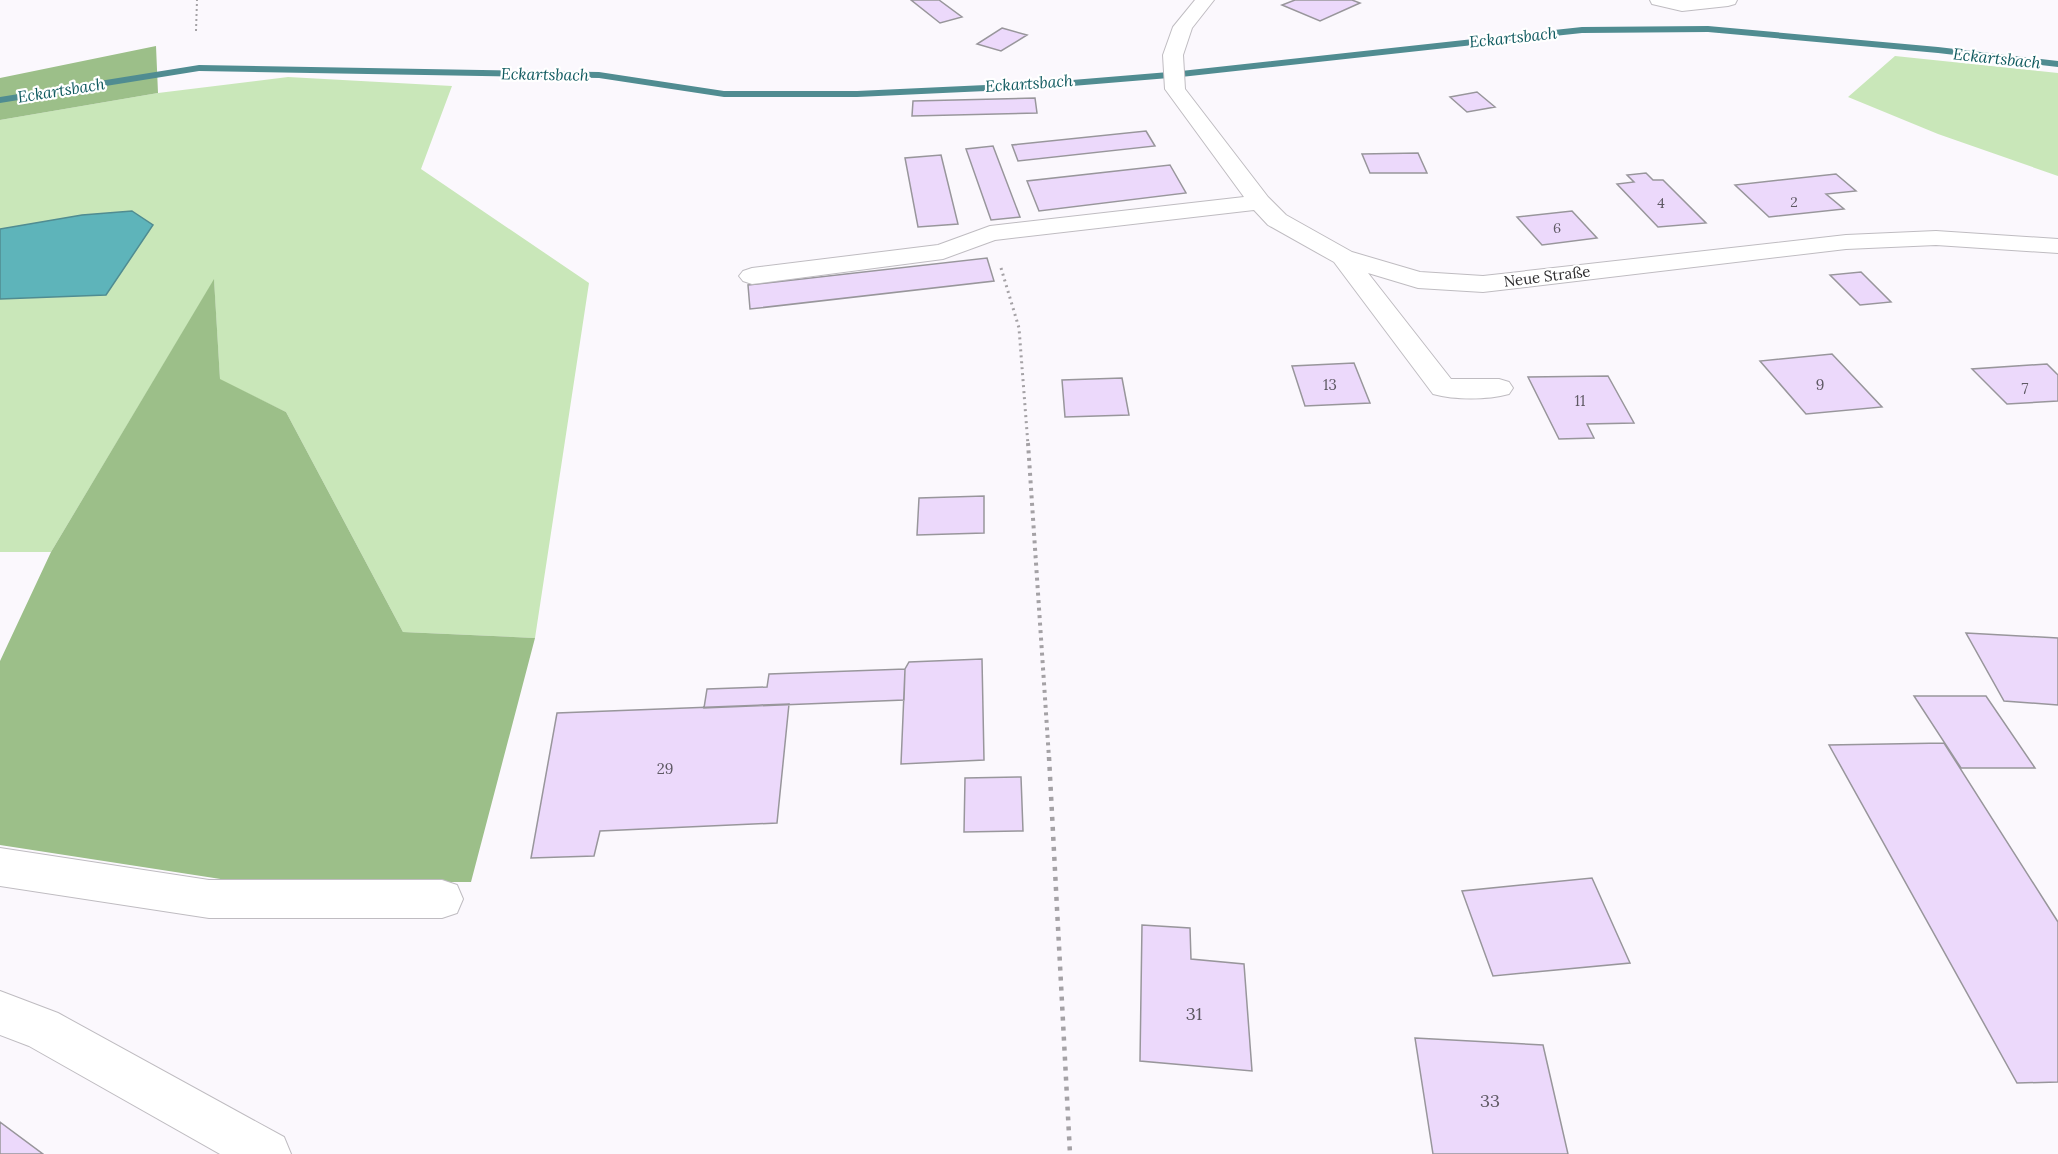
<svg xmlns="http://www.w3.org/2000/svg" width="2058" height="1154" viewBox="0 0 2058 1154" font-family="Lora,serif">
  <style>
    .green { fill: #c9e7b9 }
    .forest { fill: #9cbf89 }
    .water { fill: #5eb4ba; stroke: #508c91; stroke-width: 1.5 }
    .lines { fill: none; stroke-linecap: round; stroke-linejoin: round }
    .stream { fill: #508c91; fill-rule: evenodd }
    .building { fill: #ecd9fb; stroke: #98969b; stroke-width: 1.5 }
    .minor-casing { stroke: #bfbcc1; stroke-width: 2 }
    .path-far3 { stroke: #a4a1a5; stroke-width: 2; stroke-dasharray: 2 3; stroke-linecap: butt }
    .path-far2 { stroke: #a4a1a5; stroke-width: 3; stroke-dasharray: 2 4; stroke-linecap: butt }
    .path-far1 { stroke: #a4a1a5; stroke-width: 4; stroke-dasharray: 3 4.5; stroke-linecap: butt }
    .path { stroke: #a4a1a5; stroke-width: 4.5; stroke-dasharray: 4 6; stroke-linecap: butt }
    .minor { fill: #fff; fill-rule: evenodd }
    .labels { text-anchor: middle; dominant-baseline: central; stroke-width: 4.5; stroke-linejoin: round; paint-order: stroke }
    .far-number-label { font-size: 14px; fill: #5e5963 }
    .far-street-label { font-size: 15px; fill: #2f2e30; stroke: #fff }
    .number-label { font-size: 15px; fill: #5e5963 }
    .far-water-label { font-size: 16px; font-style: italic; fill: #0f5a5f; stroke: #fff }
    .near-number-label { font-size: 18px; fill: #5e5963 }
  </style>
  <rect width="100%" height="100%" fill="#fbf8fd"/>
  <!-- green -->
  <path class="green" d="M1895,56l163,17v103l-120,-42 -90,-37z
    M288,77l164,9 -31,83 168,114 -54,355 -132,-6 -117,-220 -66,-32 -6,-100 -163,272h-51v-432l158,-27z"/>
  <!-- forest -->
  <path class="forest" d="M156,46l2,47 -158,27v-42z
    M214,279l6,100 66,33 117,220 132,6 -64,244h-231l-240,-37v-184l51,-109z"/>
  <!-- water -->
  <path class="water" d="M132,211l21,14 -47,70 -106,4v-70l82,-14z"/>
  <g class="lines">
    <!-- stream -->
    <path class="stream" d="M1708,26l230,21 120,14v6l-120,-14 -230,-21 -126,1 -401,44 -133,11 -191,9h-133l-125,-19 -400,-7 -199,32v-6l199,-32 400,7 125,19h133l191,-9 133,-11 401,-44z"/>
  </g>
  <!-- building -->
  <path class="building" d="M911,0h28l23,17 -22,6z
    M1295,0h57l8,3 -40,18 -38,-16z
    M1002,28l25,7 -26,16 -24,-7z
    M1477,92l18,15 -28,5 -17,-15z
    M1035,98l2,15 -125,3 1,-15z
    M1146,131l9,15 -137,15 -6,-16z
    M993,146l27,71 -29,3 -25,-71z
    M1418,153l9,20h-57l-8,-19z
    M941,155l17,69 -40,3 -13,-69z
    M1170,165l16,28 -147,18 -12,-30z
    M1646,173l7,7h10l43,43 -48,4 -41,-43 17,-2 -7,-7z
    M1836,174l20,17 -30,3 18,15 -75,8 -34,-32z
    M1572,211l25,27 -55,7 -25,-28z
    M987,258l7,23 -244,28 -2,-24z
    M1861,272l30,30 -31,3 -30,-30z
    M1832,354l50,53 -76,7 -46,-53z
    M1354,363l16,40 -65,3 -13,-40z
    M2047,364l11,11v26l-51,3 -35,-35z
    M1608,376l26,47 -47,1 7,14 -35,1 -31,-62z
    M1122,378l7,37 -64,2 -3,-37z
    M984,496v37l-67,2 2,-37z
    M1966,633l92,5v67l-54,-4z
    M982,659l2,101 -83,4 4,-95 4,-7z
    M905,669l-1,31 -200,8 3,-19 60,-2 2,-13z
    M1914,696h72l49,72h-74z
    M789,704l-12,119 -177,8 -6,25 -63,2 26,-145z
    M1944,743l114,179v160l-41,1 -188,-338z
    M1021,777l2,54 -59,1 1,-54z
    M1592,878l38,85 -137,13 -31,-85z
    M1142,925l48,3 1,31 53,5 8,107 -112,-10z
    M1415,1038l128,7 25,109h-135z
    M0,1122l43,32h-43z"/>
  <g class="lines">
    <!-- minor casing -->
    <g class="minor-casing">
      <path id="minor" d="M1195,0h19l-22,28 -9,27 2,34 83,108 18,18 66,37 68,20 63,4 363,-41 90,-4 122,8v14l-122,-8 -90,4 -363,43 -65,-4 -50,-15 83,106h48l10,3 4,6 -4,6c-22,6 -54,6 -76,0l-99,-132 -66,-37 -14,-15 -259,30 -52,19 -191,25 -9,-3 -4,-5 4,-5 9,-3 186,-23 52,-19 254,-29 -79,-108 -2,-34 10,-28z
        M1650,0h87l-2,4 -7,2 -46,5 -30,-7z
        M0,848l209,32h233l15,5 6,14 -6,14 -15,5h-233l-209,-32z
        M0,991l58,22 226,124 7,17h-71l-191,-108 -29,-11z"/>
    </g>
    <!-- path-far3 -->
    <path class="path-far3" d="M196,31l1,-31"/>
    <!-- path-far2 -->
    <path class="path-far2" d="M1001,268l18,60 9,117"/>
    <!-- path-far1 -->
    <path class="path-far1" d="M1028,443l21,315"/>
    <!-- path -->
    <path class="path" d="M1049,757l21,397"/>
    <!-- minor -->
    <use href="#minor" class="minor"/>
  </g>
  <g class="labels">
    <!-- far-number labels -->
    <g class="far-number-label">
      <text x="1794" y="202">2</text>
      <text x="1661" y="203">4</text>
      <text x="1557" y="228">6</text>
    </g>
    <!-- far-street labels -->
    <g class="far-street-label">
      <text transform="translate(1547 276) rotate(-7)">Neue Straße</text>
    </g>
    <!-- number labels -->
    <g class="number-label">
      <text x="1330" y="384">13</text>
      <text x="1820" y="384">9</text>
      <text x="2025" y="388">7</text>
      <text x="1580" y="400">11</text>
      <text x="665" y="768">29</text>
    </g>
    <!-- far-water labels -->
    <g class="far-water-label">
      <text transform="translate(1513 37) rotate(-6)">Eckartsbach</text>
      <text transform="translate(1997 58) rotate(6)">Eckartsbach</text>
      <text transform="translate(545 74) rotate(1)">Eckartsbach</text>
      <text transform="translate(1029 83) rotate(-4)">Eckartsbach</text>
      <text transform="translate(61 90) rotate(-9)">Eckartsbach</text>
    </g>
    <!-- near-number labels -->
    <g class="near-number-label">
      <text x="1194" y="1013">31</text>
      <text x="1490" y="1100">33</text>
    </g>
  </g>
</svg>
